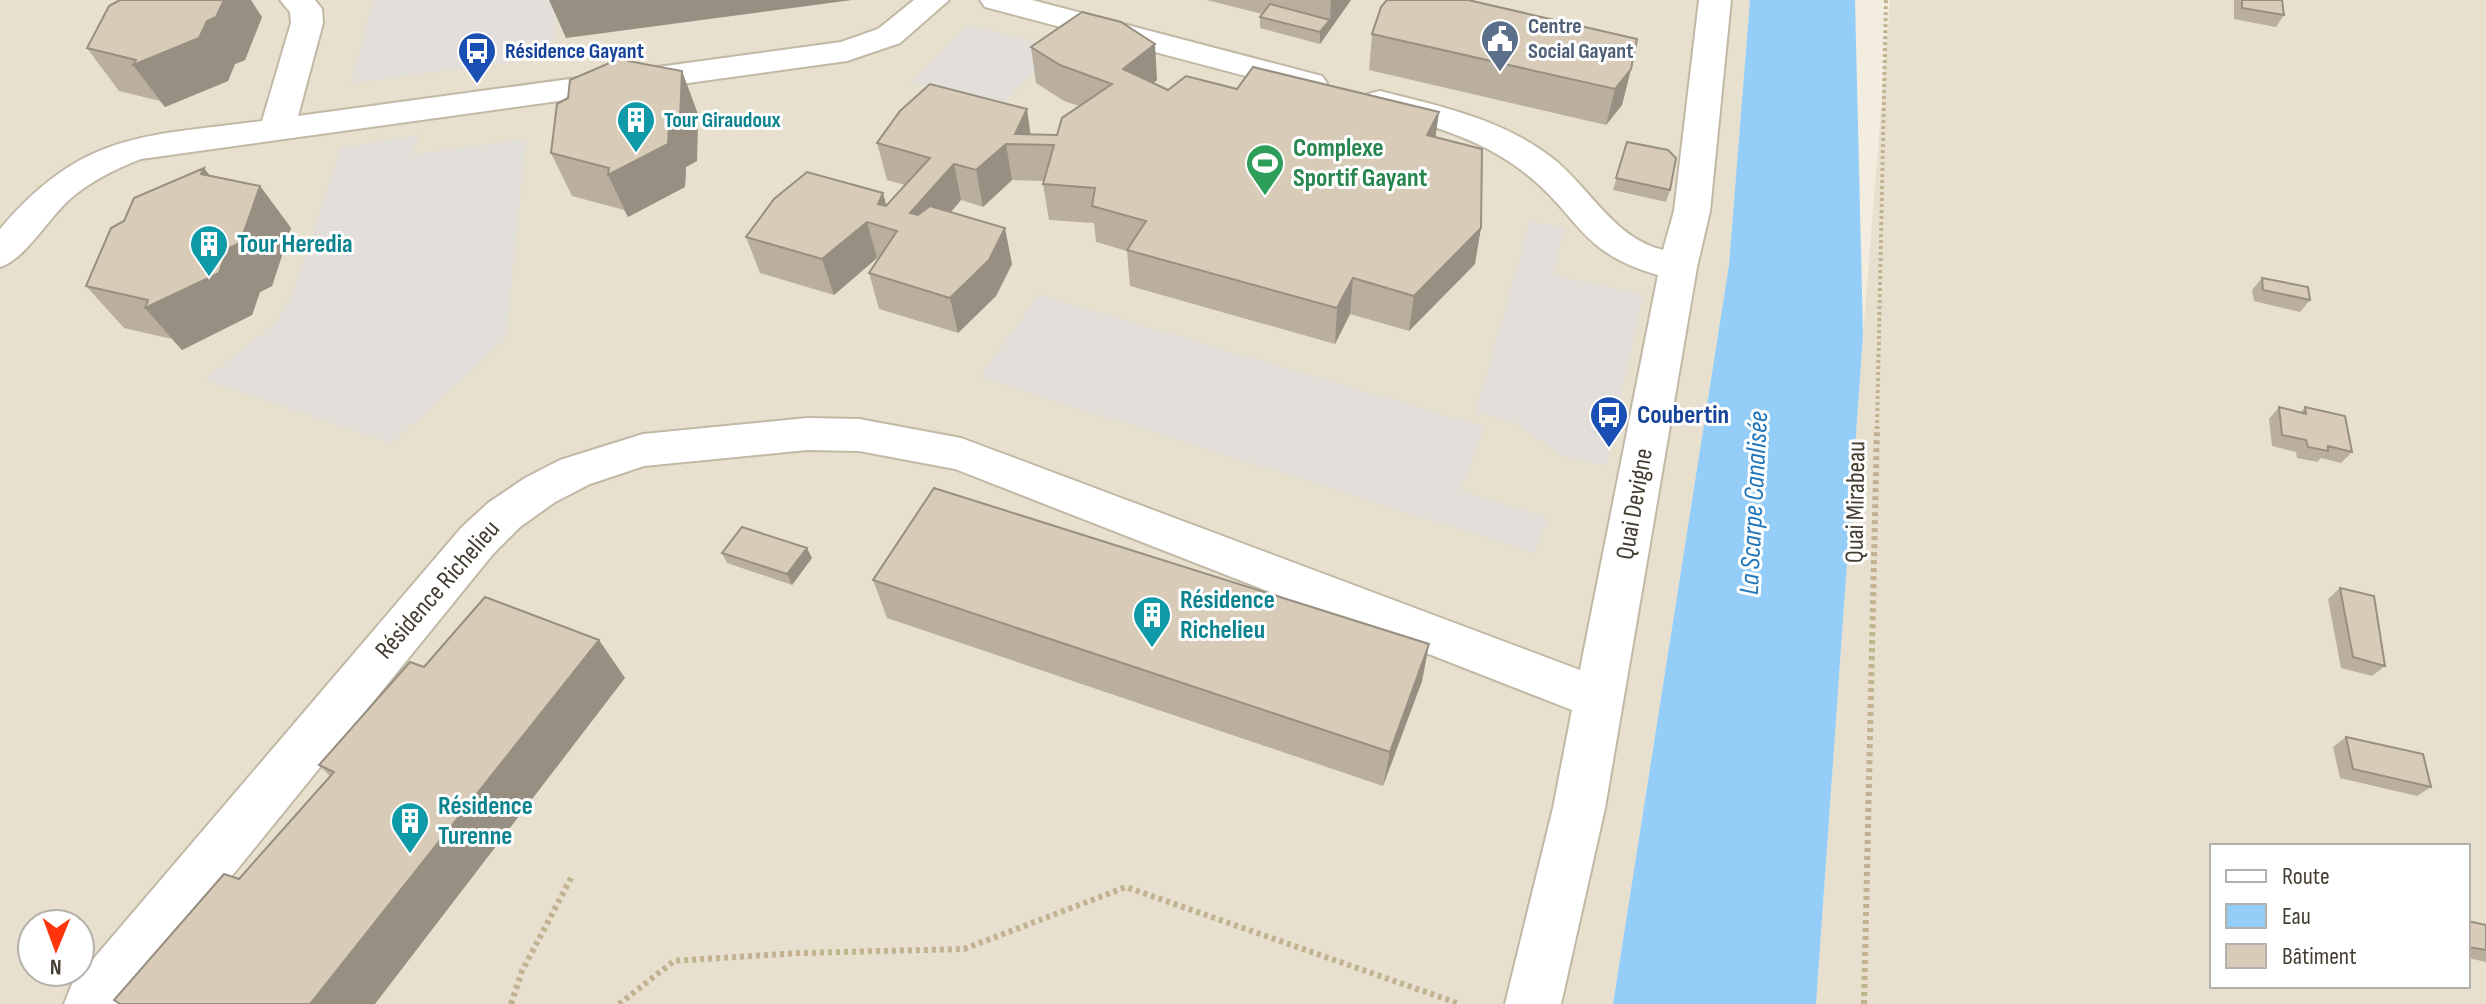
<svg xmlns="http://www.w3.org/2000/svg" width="2486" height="1004" viewBox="0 0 2486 1004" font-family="'Sofia Sans Condensed',sans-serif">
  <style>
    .residential { fill: #e7e0ce; fill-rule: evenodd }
    .parking { fill: #e2dfda }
    .water { fill: #94cdf8 }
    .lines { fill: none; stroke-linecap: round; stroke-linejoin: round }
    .minor-casing { stroke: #c1b8a5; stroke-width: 4 }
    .path-far1 { stroke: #c2b292; stroke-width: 4; stroke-dasharray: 3 3; stroke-linecap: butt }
    .path { stroke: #c2b292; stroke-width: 6; stroke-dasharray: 4 4; stroke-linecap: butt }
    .minor { fill: #fff; fill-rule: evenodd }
    .wall { fill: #baaf9e }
    .shaded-wall { fill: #978f81 }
    .building { fill: #d8ccb8; stroke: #978f81; stroke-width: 2 }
    .labels { text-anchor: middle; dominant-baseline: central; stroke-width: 6; stroke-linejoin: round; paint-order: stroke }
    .far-service-label { font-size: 22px; font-weight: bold; fill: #4e5e75; stroke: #fff; text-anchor: start }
    .far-transit-label { font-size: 22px; font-weight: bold; fill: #164399; stroke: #fff; text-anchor: start }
    .far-culture-label { font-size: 22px; font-weight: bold; fill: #0d838f; stroke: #fff; text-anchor: start }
    .leisure-label { font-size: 26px; font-weight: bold; fill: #27864d; stroke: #fff; text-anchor: start }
    .culture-label { font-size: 26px; font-weight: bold; fill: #0d838f; stroke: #fff; text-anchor: start }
    .transit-label { font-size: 26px; font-weight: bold; fill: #164399; stroke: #fff; text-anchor: start }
    .street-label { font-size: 26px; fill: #443d31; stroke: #fff }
    .water-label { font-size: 28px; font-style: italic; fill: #2076ba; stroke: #fff }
  </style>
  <rect width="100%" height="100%" fill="#f3ede0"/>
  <!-- residential -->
  <path class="residential" d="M0,0h1750l-21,265 -116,739h-1613zM32,924h48v48h-48z
    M1890,0h596v1004h-670l47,-669zM2212,846h256v140h-256z"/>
  <!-- parking -->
  <path class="parking" d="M374,0h184l-7,57 -200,26z
    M967,25l87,22 -53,61 -90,-25z
    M419,135l-7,20 114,-16 -20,199 -114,105 -188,-63 70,-56 18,-28 49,-148z
    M1530,221l35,7 -12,47 90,20 -37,171 -45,-11 -45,-32 -40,-11z
    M1039,295l446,132 -25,63 88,28 -13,35 -555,-176z"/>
  <!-- water -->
  <path class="water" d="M1750,0h105l8,335 -47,669h-203l116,-739z"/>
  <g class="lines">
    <!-- minor casing -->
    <g class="minor-casing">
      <path id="minor" d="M280,0h35l7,9 1,14 -25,93 543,-74 37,-13 36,-29h35l-49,43 -53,18 -706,98c-26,10 -50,22 -71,40 -22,19 -44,60 -70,68v-38c84,-98 143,-92 262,-108l29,-98 -1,-11z
        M980,0h52l290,76 5,7 -5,7 -12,3 -325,-86z
        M1699,0h32l-21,211 -13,56 -92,541 -44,196h-56l48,-196 19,-98 -617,-241 -96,-18 -52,-1 -163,16 -54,18 -35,18 -35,25 -27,27 -365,450h-64l8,-20 389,-456 27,-25 37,-25 35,-18 83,-26 164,-16 52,1 102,19 619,232 78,-395c-79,-22 -78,-59 -133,-102 -45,-36 -102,-50 -157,-65l-5,-7 5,-7 12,-3c59,15 122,28 171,66 39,30 62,81 112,93l11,-39z"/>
    </g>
    <!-- path-far1 -->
    <path class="path-far1" d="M1877,429l9,-429"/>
    <!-- path -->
    <path class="path" d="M511,1004l11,-33 49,-93
      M619,1004l55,-43 127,-8 163,-4 162,-62 334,117
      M1864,1004l13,-577"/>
    <!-- minor -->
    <use href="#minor" class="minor"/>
  </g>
  <!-- wall -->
  <path class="wall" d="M1207,0h144l-31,44 -60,-16v-11l2,-3z
    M2234,0h48l2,15 -8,12 -42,-8z
    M262,17l-17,43 -10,4 -7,17 -63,26 -5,-6 -41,-10 -32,-43z
    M1372,34l259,35 -9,36 -16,20 -237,-55z
    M1031,47l126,33 -4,3 15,7 268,47 39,127 -66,67 -59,-17 -15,30 -205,-58 -3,-35 -31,-9 -2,-19 -45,-3 -6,-36 1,-3 -32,-1 -29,27 -22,-7 -10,12 61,52 -16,32 -38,37 -79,-24 -10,-36 10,-14 -2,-1 -43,37 -74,-22 -14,-36 140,-32 19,-20 -18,-5 -10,-37 153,-9 27,1 22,-29 -15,-5 -28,-18z
    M630,61l68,53 -1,47 -11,6 -1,20 -57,30 -4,-7 -52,-14 -21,-43z
    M1627,142l43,48 -4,12 -53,-12z
    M210,176l50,10 31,42 -19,58 -12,6 -8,23 -70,35 -10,-11 -48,-11 -38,-42z
    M2262,278l48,22 -10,12 -46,-11 -2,-11z
    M2279,407l21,6 5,-6 47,45 -11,11 -20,-5 -4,4 -20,-4 -1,-6 -24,-6 -3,-27z
    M722,553l90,5 -20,27 -65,-22z
    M873,580l556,64 -7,37 -39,105 -496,-168z
    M2340,588l45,78 -13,10 -31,-8 -13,-69z
    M424,667l201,11 -386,201 91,-103 -11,-11z
    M2346,737l85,50 -14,9 -77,-18 -7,-31z
    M2468,921l18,4v37l-18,-4z"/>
  <!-- shaded-wall -->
  <path class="shaded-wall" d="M224,0h27l11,17 -17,43 -10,4 -7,17 -63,26 -32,-42z
    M549,0h303l-286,38z
    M1331,0h20l-31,44v-12l10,-12z
    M1155,44l2,36 -31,25 -3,-36z
    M1631,69l-9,36 -16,20 9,-36z
    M682,71l16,43 -1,47 -11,6 -1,20 -57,30 -20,-42 61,-50z
    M1027,109l5,36 -17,-11z
    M1439,112l-5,36 -7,-13z
    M1006,144l6,36 -29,27 -7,-37z
    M954,164l7,36 -42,49 -9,-36z
    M204,168l32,42 -35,-36z
    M260,186l31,42 -19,58 -12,6 -8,23 -70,35 -37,-42 82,-59z
    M883,193l10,37 -15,-26z
    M867,222l10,36 -43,37 -12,-36z
    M1005,228l7,36 -16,32 -38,37 -8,-35z
    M1481,228l-6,36 -66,67 5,-35z
    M1353,278l-3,36 -15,30 2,-36z
    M807,548l5,10 -20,27 -5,-11z
    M599,640l26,38 -250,326h-65z
    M1429,644l-7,37 -39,105 7,-34z"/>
  <!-- building -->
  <path class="building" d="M120,0h104l-8,17 -9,4 -8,17 -66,27 3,-5 -49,-12 22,-42z
    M1387,0h81l169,39 -6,30 -16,20 -243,-55 9,-27z
    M2242,0h40l2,15 -42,-7z
    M1270,4l60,16 -10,12 -60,-15z
    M1082,12l39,10 34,22 -32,25 45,21 18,-14 51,13 16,-22 186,45 -12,23 55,14 -1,79 -67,68 -61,-18 -16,30 -210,-58 19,-29 -54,-15 3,-18 -52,-4 11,-39 -48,-1 -30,26 -22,-6 -44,49 8,2 12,-9 75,22 -16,32 -39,38 -81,-25 28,-42 -30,-9 -45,37 -76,-22 28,-38 33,-27 76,21 -5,11 8,2 44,-48 -53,-15 23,-32 30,-27 97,25 -12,25 42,1 5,-17 50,-34 -52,-19 -29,-18z
    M628,55v6l54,10 -2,48 -11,6 -1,19 -60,31 1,-7 -58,-15 6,-49 11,-6 2,-18z
    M1627,142l41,8 8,8 -6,32 -54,-12z
    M204,168l-3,6 59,12 -20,57 -13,6 -8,24 -74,35 3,-8 -62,-14 25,-58 13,-7 10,-23z
    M2262,278l46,9 2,13 -47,-10z
    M2279,407l27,7 -1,-7 40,9 7,36 -24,-6v5l-20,-4 -2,-7 -24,-5z
    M934,488l495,156 -39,108 -517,-172z
    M742,527l65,21 -20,26 -65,-21z
    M2340,588l34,8 11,70 -32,-9z
    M485,597l114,43 -289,364h-190l-6,-4 110,-126 15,5 95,-107 -15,-7 91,-103 14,5z
    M2346,737l77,17 8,33 -78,-18z
    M2468,921l18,4v25l-18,-3z"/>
  <!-- icons -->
  <defs>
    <g id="civic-pin" transform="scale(2)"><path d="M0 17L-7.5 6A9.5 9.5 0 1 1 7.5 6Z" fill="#5c6f8a" stroke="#fff"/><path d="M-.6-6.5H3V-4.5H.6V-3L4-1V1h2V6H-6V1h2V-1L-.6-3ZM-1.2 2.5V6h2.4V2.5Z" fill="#fff"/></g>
    <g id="bus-pin" transform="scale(2)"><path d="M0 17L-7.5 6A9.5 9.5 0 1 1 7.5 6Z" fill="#1a4fb4" stroke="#fff"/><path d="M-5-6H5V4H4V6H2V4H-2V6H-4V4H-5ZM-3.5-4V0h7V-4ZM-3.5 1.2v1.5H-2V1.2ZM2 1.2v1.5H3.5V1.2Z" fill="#fff"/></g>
    <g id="building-pin" transform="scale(2)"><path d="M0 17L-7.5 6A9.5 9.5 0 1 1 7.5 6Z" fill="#0f9aa8" stroke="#fff"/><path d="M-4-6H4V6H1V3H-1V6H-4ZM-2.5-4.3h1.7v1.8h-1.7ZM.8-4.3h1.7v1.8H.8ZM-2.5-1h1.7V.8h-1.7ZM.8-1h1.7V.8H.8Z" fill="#fff"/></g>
    <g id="stadium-pin" transform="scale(2)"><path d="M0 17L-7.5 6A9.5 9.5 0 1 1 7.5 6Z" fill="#2e9e5b" stroke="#fff"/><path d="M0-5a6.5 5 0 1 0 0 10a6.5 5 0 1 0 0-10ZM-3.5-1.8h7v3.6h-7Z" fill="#fff"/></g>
  </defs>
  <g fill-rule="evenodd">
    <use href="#civic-pin" x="1500" y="39"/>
    <use href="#bus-pin" x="477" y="51"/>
    <use href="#building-pin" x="636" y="120"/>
    <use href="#stadium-pin" x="1265" y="163"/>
    <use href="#building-pin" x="209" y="244"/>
    <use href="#bus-pin" x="1609" y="415"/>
    <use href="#building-pin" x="1152" y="615"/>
    <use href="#building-pin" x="410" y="821"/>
  </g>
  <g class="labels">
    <!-- far-service labels -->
    <g class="far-service-label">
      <text x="1528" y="26">Centre<tspan x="1528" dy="25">Social Gayant</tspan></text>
    </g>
    <!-- far-transit labels -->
    <g class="far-transit-label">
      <text x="505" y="51">Résidence Gayant</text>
    </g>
    <!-- far-culture labels -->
    <g class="far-culture-label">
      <text x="664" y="120">Tour Giraudoux</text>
    </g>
    <!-- leisure labels -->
    <g class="leisure-label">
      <text x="1293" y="148">Complexe<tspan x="1293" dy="30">Sportif Gayant</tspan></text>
    </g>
    <!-- culture labels -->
    <g class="culture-label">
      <text x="237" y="244">Tour Heredia</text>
      <text x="1180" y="600">Résidence<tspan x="1180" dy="30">Richelieu</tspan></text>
      <text x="438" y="806">Résidence<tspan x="438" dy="30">Turenne</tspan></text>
    </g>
    <!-- transit labels -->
    <g class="transit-label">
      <text x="1637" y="415">Coubertin</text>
    </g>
    <!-- street labels -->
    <g class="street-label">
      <text transform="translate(1856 502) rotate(-89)">Quai Mirabeau</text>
      <text transform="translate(1635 504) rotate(-80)">Quai Devigne</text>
      <text transform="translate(438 590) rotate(-49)">Résidence Richelieu</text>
    </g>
    <!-- water labels -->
    <g class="water-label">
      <text transform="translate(1754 503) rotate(-87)">La Scarpe Canalisée</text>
    </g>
  </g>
  <!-- legend -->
  <rect x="2210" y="844" width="260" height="144" fill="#ffffff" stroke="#b4b1ad" stroke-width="2"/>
  <rect x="2226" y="870" width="40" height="12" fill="#ffffff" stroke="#b4b1ad" stroke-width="2"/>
  <text x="2282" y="884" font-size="24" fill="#443d31">Route</text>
  <rect x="2226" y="904" width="40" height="24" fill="#94cdf8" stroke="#b4b1ad" stroke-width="2"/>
  <text x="2282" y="924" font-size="24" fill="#443d31">Eau</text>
  <rect x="2226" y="944" width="40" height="24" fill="#d8ccb8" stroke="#b4b1ad" stroke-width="2"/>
  <text x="2282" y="964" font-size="24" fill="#443d31">Bâtiment</text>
  <!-- north arrow -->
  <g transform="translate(56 948) rotate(181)"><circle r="38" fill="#ffffff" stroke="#b4b1ad" stroke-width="2"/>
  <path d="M0-6L14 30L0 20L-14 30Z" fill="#ff340b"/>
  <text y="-12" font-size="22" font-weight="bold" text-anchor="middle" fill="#443d31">N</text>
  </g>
</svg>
